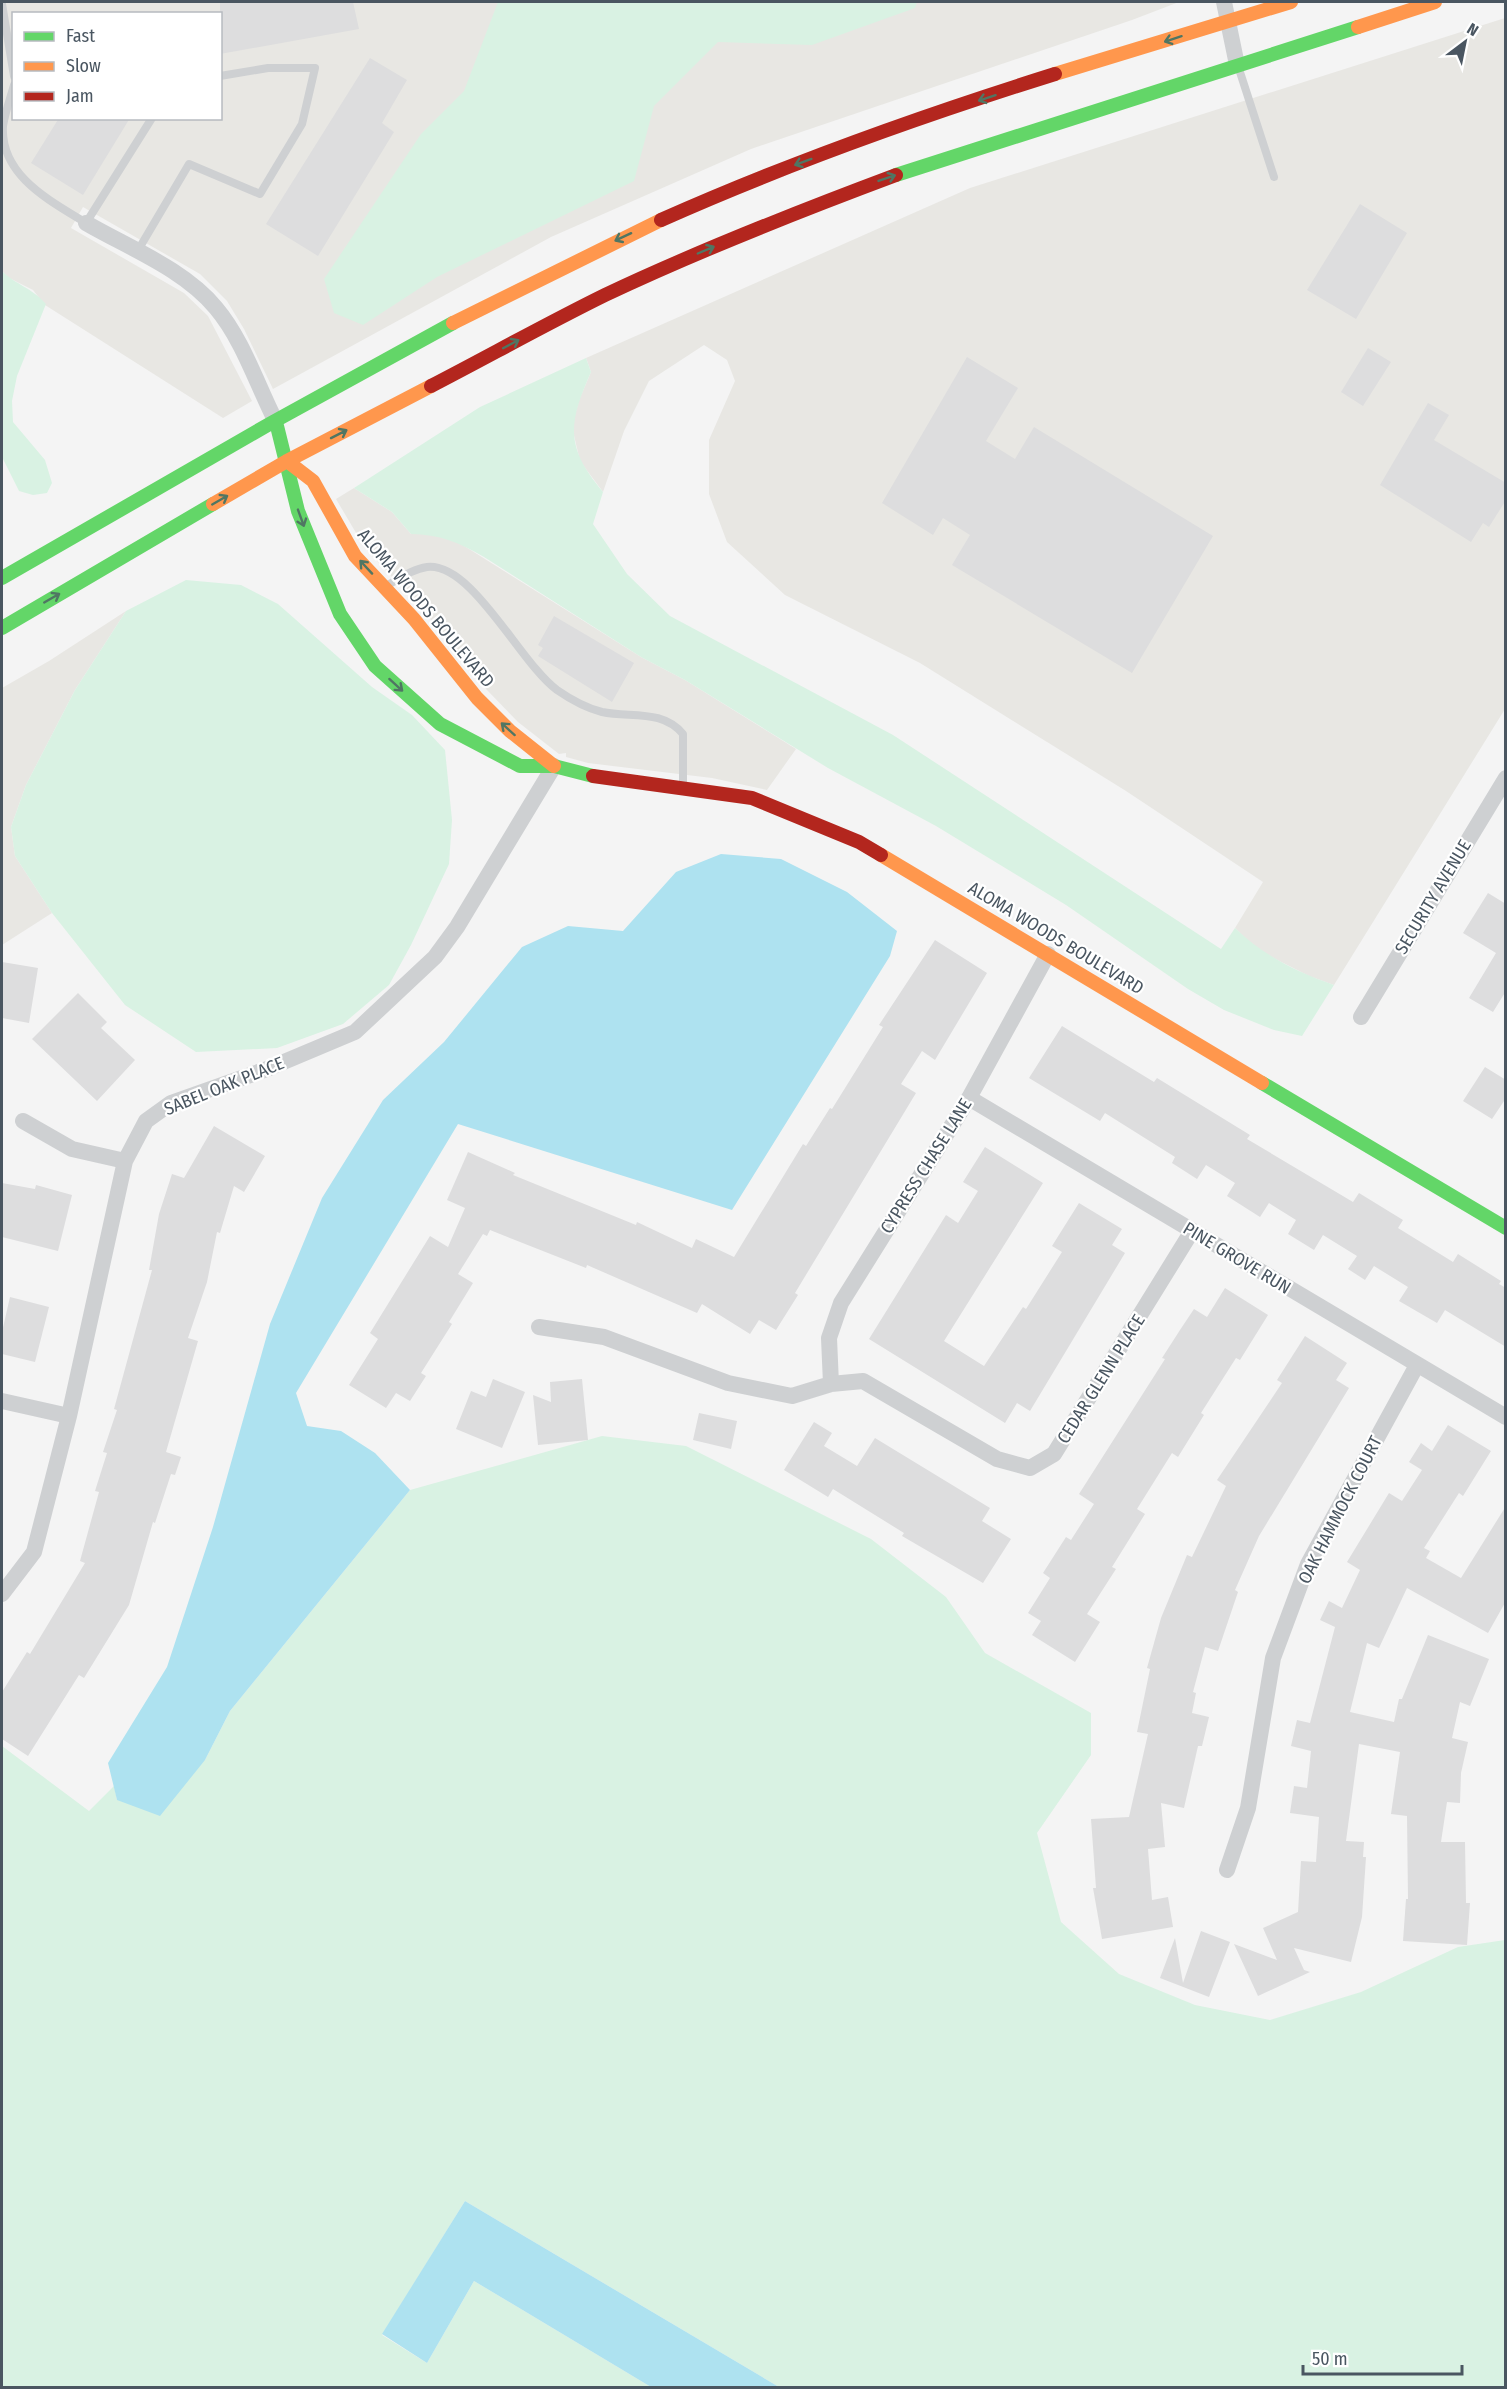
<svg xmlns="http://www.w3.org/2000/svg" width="1507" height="2389" viewBox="0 0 1507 2389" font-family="'Fira Sans Condensed',sans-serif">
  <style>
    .commercial { fill: #e8e7e3; fill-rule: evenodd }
    .green { fill: #d9f2e3 }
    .water { fill: #aee2f0 }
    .building { fill: #ddddde }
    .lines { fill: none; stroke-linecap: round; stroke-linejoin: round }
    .lane { stroke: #ced0d2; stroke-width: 8 }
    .street { stroke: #ced0d2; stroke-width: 16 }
    .fast { stroke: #63d668; stroke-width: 14 }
    .slow { stroke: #ff974d; stroke-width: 14 }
    .jam { stroke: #b3261e; stroke-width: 14 }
    .oneway { stroke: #507663 }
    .labels { text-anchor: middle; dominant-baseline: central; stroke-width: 4.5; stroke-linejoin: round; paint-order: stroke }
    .street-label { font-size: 18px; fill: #4a5661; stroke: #fff }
  </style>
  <rect width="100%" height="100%" fill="#f4f4f4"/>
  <!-- commercial -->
  <path class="commercial" d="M2,2h1177l-47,18 -381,129 -200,88 -278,152 -29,-60 -17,-28 -27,-27 -117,-67 -12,21 113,65 24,23 44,85 -29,17 -178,-113 -12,-15 -24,-12 -7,-7zM14,14h206v104h-206z
    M1505,18v691l-171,276 -25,-9 -53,-27 -21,-21 28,-46 -137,-91 -206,-128 -135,-68 -58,-53 -18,-48v-54l26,-59 -8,-21 -23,-15 -55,36 -25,50 -21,61 -23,-31 -8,-34 7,-27 12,-28 -5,-14 384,-170z
    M354,488l38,24 19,22h19l28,8 183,115 44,23 111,69 -29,41 -55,-12 -124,-15 -22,-6v-4l-7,1 -41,-32 -32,-33 -63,-79 -58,-62 -29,-49z
    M126,611l-51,79 -49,95 -15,42 4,29 37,57 -50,32v-257l47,-27z"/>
  <!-- green -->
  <path class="green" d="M498,2h419l-2,6 -103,37 -94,-3 -64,64 -20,75 -197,96 -74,48 -29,-12 -10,-34 97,-145 43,-43z
    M2,271c14,14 29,16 44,33l-29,72 -5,25 1,21 32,38 7,23 -5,10 -14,2 -14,-4 -17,-34z
    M586,358l5,14c-23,52 -26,75 12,120l-10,32 34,50 43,42 223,119 328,214 14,-21c28,27 61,44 99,57l-32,51 -28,-6 -50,-20 -36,-21 -122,-84 -130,-79 -108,-58 -143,-88 -44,-23 -157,-100c-24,-14 -45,-23 -73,-23l-19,-22 -38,-24 126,-81z
    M186,580l55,5 37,19 94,83 40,28 33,35 7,70 -3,44 -38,81 -22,40 -46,39 -66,24 -81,4 -71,-47 -73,-92 -37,-57 -4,-29 15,-42 49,-95 51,-79z
    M602,1436l84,10 185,93 75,58 39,56 106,60v42l-54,78 24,89 58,52 76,31 75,15 91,-28 97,-45 47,-7v447h-726l-314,-186 -83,134 45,28 47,-82 177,106h-649v-641l87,65 25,-25 3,14 88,-40 25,-49 180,-221z"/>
  <!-- water -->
  <path class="water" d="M721,854l60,5 66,33 50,39 -7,25 -158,254 -274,-86 -162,269 11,33 34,5 34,22 35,37 -180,221 -25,49 -45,56 -43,-16 -9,-37 59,-96 46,-140 57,-203 52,-126 61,-98 61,-58 78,-95 46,-21 55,5 53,-59z
    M465,2201l314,186h-128l-177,-106 -47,82 -45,-29z"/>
  <!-- building -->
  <path class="building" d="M220,2h133l6,27 -139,25z
    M370,58l37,22 -25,43 12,9 -76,124 -52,-32z
    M59,118h71l-47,77 -52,-32z
    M1360,204l47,29 -51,86 -49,-29z
    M1368,348l23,14 -28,44 -22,-14z
    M967,357l51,31 -32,53 29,18 19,-32 179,109 -81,137 -180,-108 18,-30 -27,-17 -10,17 -51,-32z
    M1428,403l21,12 -15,25 72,43v17l-17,27 -6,-4 -12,19 -91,-57z
    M554,616l80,47 -22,39 -74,-46 5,-8 -5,-3z
    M1488,893l18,11v87l-13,21 -24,-14 27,-45 -33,-20z
    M935,940l52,33 -52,87 -13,-9 -21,33 15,9 -121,200 3,2 -22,35 -17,-10 -9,14 -48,-30 -5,9 -110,-48 -1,3 -96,-38 -3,6 -4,-2 -25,40 15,9 -24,39 3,2 -31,49 5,3 -16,25 -14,-8 -10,15 -37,-23 29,-46 -8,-6 60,-97 18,11 17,-39 -18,-8 21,-48 47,21 -2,2 123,50 1,-3 55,26 4,-9 38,18 69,-113 3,2 24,-38 2,1 51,-82 -4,-2z
    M2,962l36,6 -9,55 -27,-5z
    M78,993l29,29 -6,6 34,32 -38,41 -65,-62z
    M1062,1026l92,56 3,-4 49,30 44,27 -3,4 106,63 6,-9 44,27 -5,8 55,34 5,-8 43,27 -2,3 7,4v59l-61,-37 -8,13 -38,-22 9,-14 -34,-21 -9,14 -17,-11 9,-13 -34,-21 -9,15 -26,-16 8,-14 -27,-17 -9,14 -33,-21 8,-13 -29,-18 -9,14 -25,-16 3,-6 -70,-44 -5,8 -71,-43z
    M1485,1067l21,13v18l-14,21 -29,-18z
    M214,1126l51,30 -21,36 -10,-6 -14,47 -3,-1 -10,50 -19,56 10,3 -32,111 15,5 -6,18 -4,-1 -16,49 -2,-1 -24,83 -45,73 -5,-3 -51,81 -26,-17v-47l25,-40 3,2 55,-91 -5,-2 19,-69 -4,-1 12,-38 -4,-1 14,-42 -3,-1 38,-139h-3l10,-56 13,-40 12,4z
    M985,1147l58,36 -99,158 40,25 39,-59 3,2 36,-57 -10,-6 27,-43 43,26 -10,16 13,8 -95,158 -13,-8 -12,20 -136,-84 77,-124 12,8 20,-32 -15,-9z
    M2,1183l33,6 1,-4 36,10 -14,56 -56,-14z
    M1225,1288l43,27 -28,45 -4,-2 -35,55 3,2 -26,42 -6,-4 -35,56 8,5 -33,53 4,2 -29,45 13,8 -25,40 -43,-27 9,-14 -13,-8 22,-35 -7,-5 23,-36 5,3 23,-36 -15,-10 86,-135 -3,-1 18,-28 14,-21 13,8z
    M10,1297l39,10 -14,55 -33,-8v-22z
    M1305,1336l42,27 -11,17 13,8 -90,148 -24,54 3,2 -20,59 -13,-4 -12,45 3,1 -4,20 17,4 -7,29h-4l-14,62 -23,-5 4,44 -17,2 4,51 16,-3 5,30 -71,12 -9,-51h3l-5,-69 38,-2 19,-83 -11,-2 13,-63 -3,-1 14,-50 26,-63 5,2 34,-71 -9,-6 65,-97 -5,-3z
    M493,1379l32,13 -23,56 -46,-19 15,-38 15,6z
    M582,1379l6,61 -50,5 -5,-50 18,7 -1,-20z
    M699,1413l38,8 -6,28 -38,-9z
    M814,1422l18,11 -8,13 33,20 18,-28 115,70 -8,13 29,18 -28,44 -81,-47 2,-3 -71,-44 -5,8 -44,-27z
    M1448,1425l43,26 -28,45 -4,-3 -35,55 6,3 -4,7 35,20 45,-72v95l-18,32 -81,-45 -28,60 -12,-5 -17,69 44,10 5,-23h3l26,-64 61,24 -19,47 -10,-4 -8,36 16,4 -7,31 -1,30 -13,-1 -6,40h24l1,61h4l-3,42 -64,-4 3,-42h2l-1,-83 -16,-2 9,-62 -41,-8 -13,97 18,1 -1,15h3l-4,60 -11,45 -57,-14 10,22 6,2 -52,24 -24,-52 43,16 -14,-32 35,-16 3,-51 15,1 3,-45 -29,-4 4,-27 13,2 4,-37 -20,-5 6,-26 13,3 25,-96 -15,-7 9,-19 13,7 18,-38 -13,-8 42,-69 13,8 20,-31 -13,-8 12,-19 11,8z
    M1201,1931l29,11 -21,55 -49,-19 15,-40 8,45z"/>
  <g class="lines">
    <!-- lane -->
    <path class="lane" d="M2,4l12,72
      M1239,69l35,108
      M14,85c-4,14 -9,28 -11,41 -3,50 48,75 83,97l66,-105
      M137,252l52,-88 71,30 42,-70 13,-56h-47l-48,8
      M386,586c13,-7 26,-17 41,-19 45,-5 93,96 130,123 13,9 29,18 45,22 29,6 60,-3 81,22v52"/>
    <!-- street -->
    <path class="street" d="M1224,2l13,63
      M86,223c43,25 98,46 130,85 27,32 41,77 60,114
      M1361,1017l145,-239
      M969,1098l537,319
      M23,1121l49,28 53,12
      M539,1327l65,10 124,46 64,13 39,-12 32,-3 134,78 33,9 24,-14 138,-223
      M831,1384l-2,-46 12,-35 128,-205 79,-144
      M2,1401l67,15
      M2,1594l32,-42 35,-136 56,-255 21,-40 25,-18 96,-34 88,-37 80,-75 22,-30 97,-161
      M1227,1870l21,-62 25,-150 35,-94 109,-199"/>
    <!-- fast -->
    <path class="fast" d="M896,175l462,-148
      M276,422l22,89 42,103 35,52 65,58 80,42h34l39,10
      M2,578l271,-156 180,-99
      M2,628l211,-124
      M1262,1083l244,145"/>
    <!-- slow -->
    <path class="slow" d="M1358,27l77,-25
      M1055,74l236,-72
      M453,323l208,-103
      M287,461l26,20 42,75 59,63 63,79 33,33 44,35
      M213,504l74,-43 144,-75
      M881,855l381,228"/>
    <!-- jam -->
    <path class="jam" d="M661,220c128,-57 260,-104 394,-146
      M431,386c58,-30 115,-62 174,-91 95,-45 192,-83 291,-120
      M593,776l159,22 107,44 22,13"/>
  </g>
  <!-- one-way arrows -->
  <defs><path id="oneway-shaft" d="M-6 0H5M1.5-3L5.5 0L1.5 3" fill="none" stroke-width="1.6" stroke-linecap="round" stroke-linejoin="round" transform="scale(1.5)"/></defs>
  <g class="oneway">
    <use href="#oneway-shaft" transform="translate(1173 39) rotate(162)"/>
    <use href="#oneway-shaft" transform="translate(987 98) rotate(162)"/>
    <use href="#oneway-shaft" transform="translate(803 162) rotate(160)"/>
    <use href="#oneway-shaft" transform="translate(887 178) rotate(-19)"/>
    <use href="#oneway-shaft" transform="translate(623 237) rotate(155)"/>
    <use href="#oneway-shaft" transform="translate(706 250) rotate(-23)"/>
    <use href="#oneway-shaft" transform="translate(511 344) rotate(-28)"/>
    <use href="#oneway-shaft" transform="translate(339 434) rotate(-27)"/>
    <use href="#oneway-shaft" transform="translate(220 500) rotate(-30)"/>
    <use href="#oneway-shaft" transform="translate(301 518) rotate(70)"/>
    <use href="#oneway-shaft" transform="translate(366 567) rotate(-133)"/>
    <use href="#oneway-shaft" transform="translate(52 598) rotate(-30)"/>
    <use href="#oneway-shaft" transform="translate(396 685) rotate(42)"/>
    <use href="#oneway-shaft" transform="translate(508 729) rotate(-138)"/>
  </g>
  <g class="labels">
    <!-- street labels -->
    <g class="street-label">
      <text transform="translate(426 608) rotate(50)">ALOMA WOODS BOULEVARD</text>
      <text transform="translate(1433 897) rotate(-59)">SECURITY AVENUE</text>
      <text transform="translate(1056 938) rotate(31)">ALOMA WOODS BOULEVARD</text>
      <text transform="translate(224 1086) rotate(-22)">SABEL OAK PLACE</text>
      <text transform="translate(926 1166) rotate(-58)">CYPRESS CHASE LANE</text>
      <text transform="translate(1237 1258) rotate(31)">PINE GROVE RUN</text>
      <text transform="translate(1101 1379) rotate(-58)">CEDAR GLENN PLACE</text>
      <text transform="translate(1340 1510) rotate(-63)">OAK HAMMOCK COURT</text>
    </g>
  </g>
  <!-- border -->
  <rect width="1507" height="2389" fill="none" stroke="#4a5661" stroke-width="6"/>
  <!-- legend -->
  <rect x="12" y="12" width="210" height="108" fill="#ffffff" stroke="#b7bbc0" stroke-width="1.5"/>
  <rect x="24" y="32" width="30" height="9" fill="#63d668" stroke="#b7bbc0" stroke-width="1.5"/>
  <text x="66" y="42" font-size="18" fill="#4a5661">Fast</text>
  <rect x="24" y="62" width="30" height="9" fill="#ff974d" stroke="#b7bbc0" stroke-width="1.5"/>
  <text x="66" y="72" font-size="18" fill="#4a5661">Slow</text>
  <rect x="24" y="92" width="30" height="9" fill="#b3261e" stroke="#b7bbc0" stroke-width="1.5"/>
  <text x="66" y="102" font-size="18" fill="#4a5661">Jam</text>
  <!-- north arrow -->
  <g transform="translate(1465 42) rotate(32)" stroke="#ffffff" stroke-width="4.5" paint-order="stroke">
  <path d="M0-4.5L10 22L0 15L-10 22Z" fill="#4a5661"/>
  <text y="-9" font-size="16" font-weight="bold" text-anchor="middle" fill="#4a5661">N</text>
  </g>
  <!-- scale -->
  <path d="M1303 2365v9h159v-9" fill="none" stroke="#4a5661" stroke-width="3"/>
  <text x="1312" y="2365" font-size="18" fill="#4a5661" stroke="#ffffff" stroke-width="4.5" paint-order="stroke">50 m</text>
</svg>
